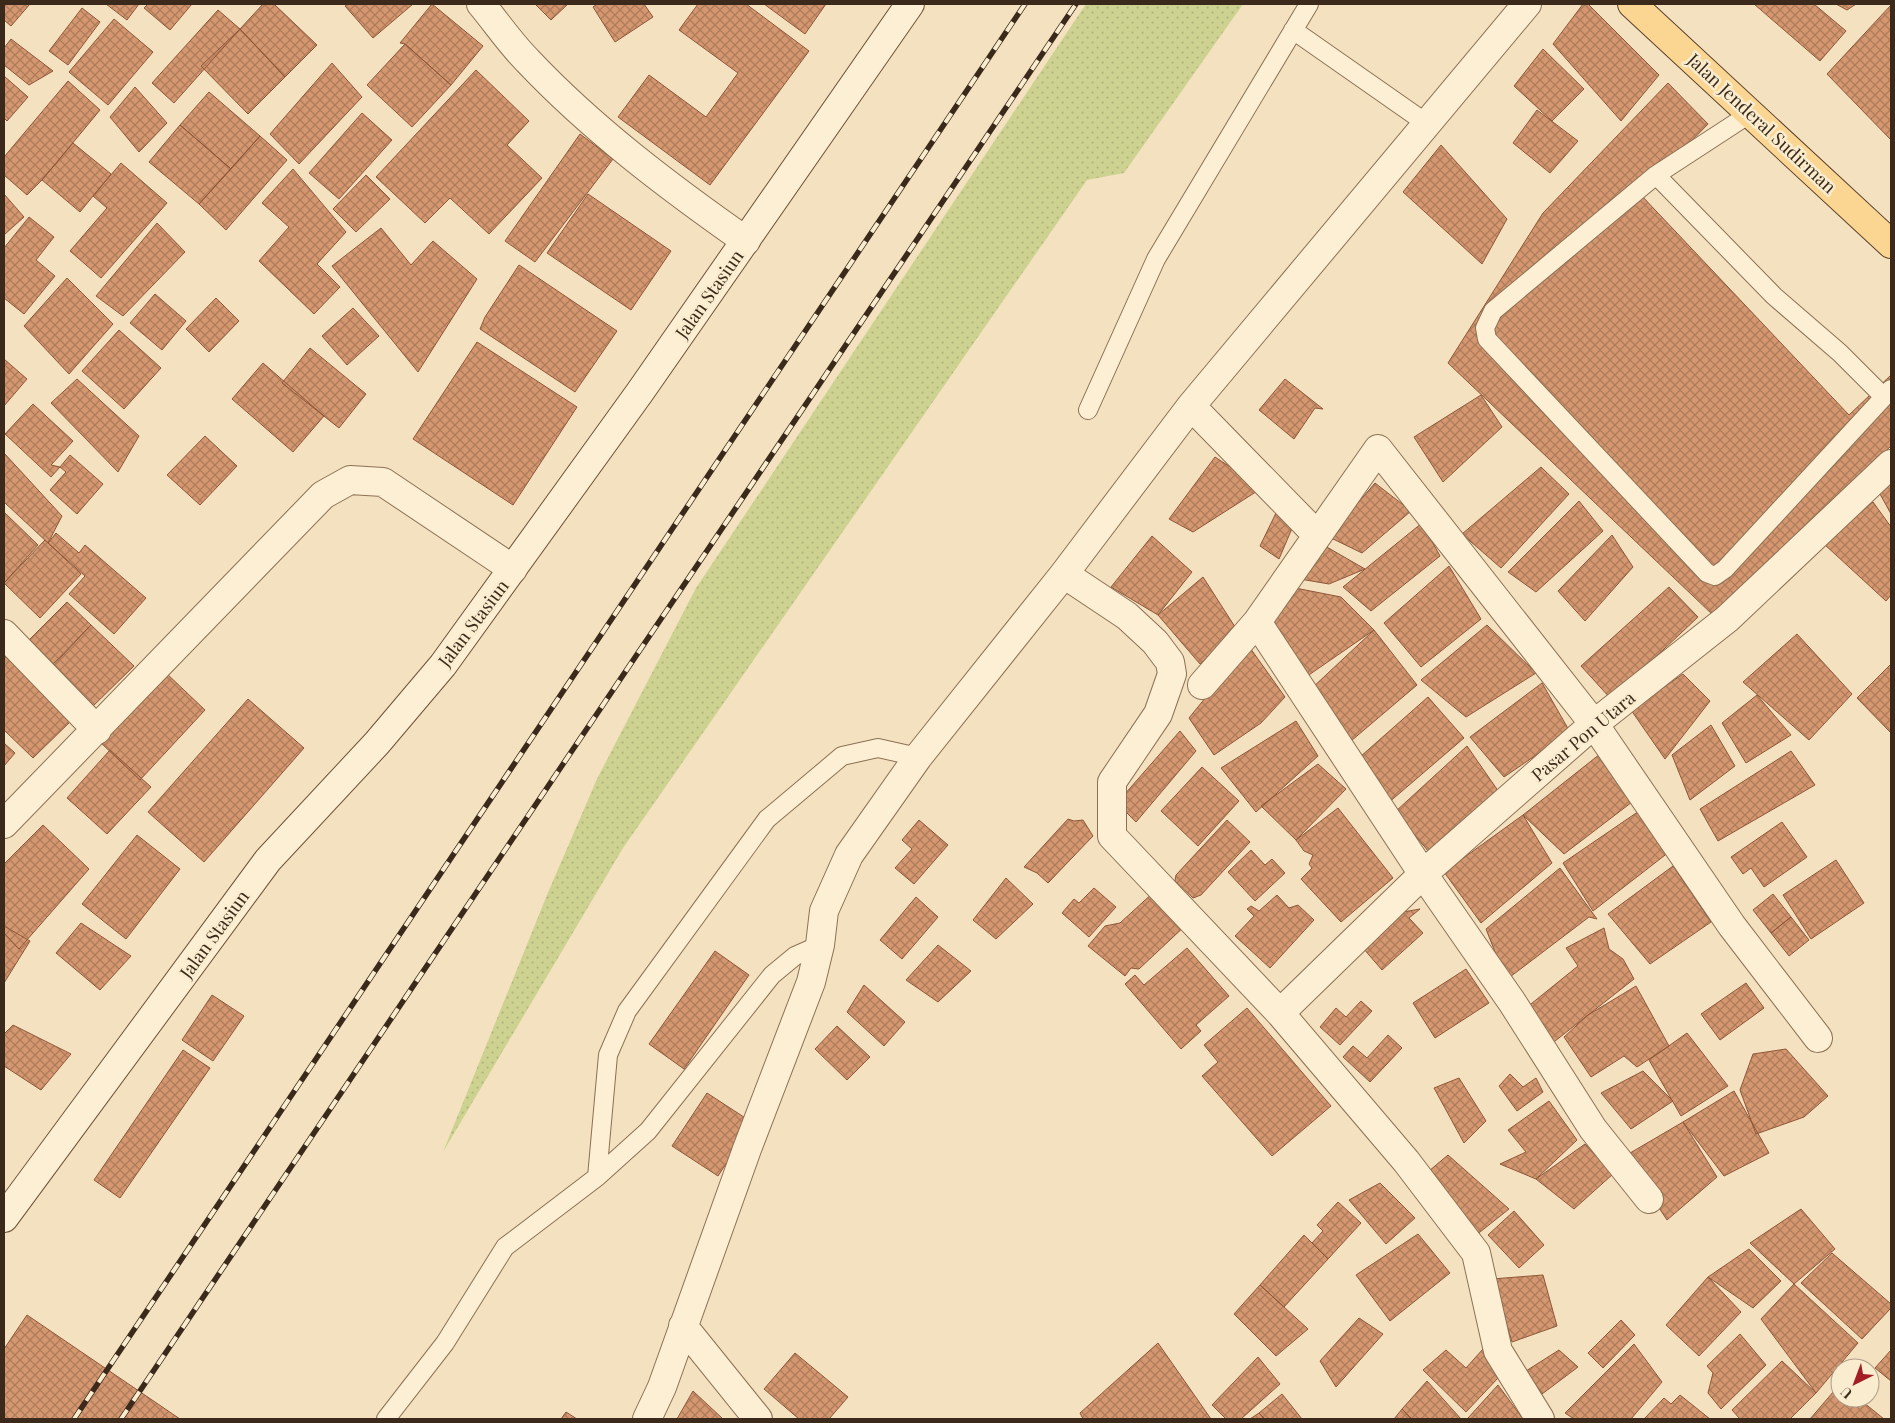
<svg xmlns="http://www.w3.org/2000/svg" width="1895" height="1423" viewBox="0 0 1895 1423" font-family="'Playfair Display',serif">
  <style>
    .grass { fill: url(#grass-dots) }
    .building { fill: url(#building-cross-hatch); stroke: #8f5738 }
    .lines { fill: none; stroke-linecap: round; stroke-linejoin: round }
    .service-casing { stroke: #8d7155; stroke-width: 20 }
    .minor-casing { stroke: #8d7155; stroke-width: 30 }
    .secondary-casing { stroke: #6f5238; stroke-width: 30 }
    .primary-casing { stroke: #5b3f2a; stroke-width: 30 }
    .service { stroke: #fcefd3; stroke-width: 18 }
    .minor { stroke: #fcefd3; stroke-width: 28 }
    .secondary { stroke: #fcefd3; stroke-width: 28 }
    .primary { stroke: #fad692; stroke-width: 28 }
    .rail-casing { stroke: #3b2a1b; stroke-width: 5.5 }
    .rail { stroke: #f9eccf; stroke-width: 4; stroke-dasharray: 11; stroke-linecap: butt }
    .labels { text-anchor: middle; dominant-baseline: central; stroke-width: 5; stroke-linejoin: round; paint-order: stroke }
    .street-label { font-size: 18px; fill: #3b2a1b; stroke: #f9eccf }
  </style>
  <defs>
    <pattern id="grass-dots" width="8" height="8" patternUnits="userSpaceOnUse" patternTransform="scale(1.25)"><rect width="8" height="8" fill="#cdd291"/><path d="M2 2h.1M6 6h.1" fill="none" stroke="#b1b47c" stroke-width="1.8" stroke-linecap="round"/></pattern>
    <pattern id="building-cross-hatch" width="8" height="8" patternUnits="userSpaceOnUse" patternTransform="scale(1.25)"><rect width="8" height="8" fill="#d59770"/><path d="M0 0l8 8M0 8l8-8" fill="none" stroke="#ae7b5b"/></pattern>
  </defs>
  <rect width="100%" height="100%" fill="#f3e1bf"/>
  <!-- grass -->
  <path class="grass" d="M1086,4h157l-119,169 -37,7 -464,668 -180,304 104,-257 50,-116 99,-191z"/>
  <!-- building -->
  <path class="building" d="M4,4h26l-19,22 -7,-6z
    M106,4h33l-12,16z
    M148,4h44l-22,26 -26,-22z
    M263,4h11l43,41 -32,32 -45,-48z
    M348,4h65l-40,34 -28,-32z
    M432,4l51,42 -32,39 -46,-41 -5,-1z
    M535,4h33l-17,16z
    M597,4h47l9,13 -38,25 -22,-35z
    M698,4h48l63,47 -99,134 -92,-68 31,-42 57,42 32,-44 -59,-43z
    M764,4h62l-21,30z
    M1583,4h5l71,71 -38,46 -68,-77z
    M1754,4h60l32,27 -26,30z
    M1836,4h20l-9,6z
    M1891,5v135l-64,-66z
    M82,8l18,14 -32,43 -19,-14z
    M218,10l22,19 -66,74 -22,-20z
    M114,19l39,33 -45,53 -39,-33z
    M240,29l45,48 -37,37 -47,-48z
    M11,39l42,32 -24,14 -25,-20v-17z
    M405,44l46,41 -39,42 -45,-42z
    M1543,49l41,40 -32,32 -38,-35z
    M332,63l30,34 -63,67 -29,-30z
    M476,70l53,51 -22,24 35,33 -53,56 -39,-36 -25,25 -49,-46z
    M4,76l24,21 -21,24 -3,-3z
    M68,81l32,29 -58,70 -15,15 -23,-20v-18z
    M1668,83l40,41 -68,70 209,221 42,-40v71l-178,169 -265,-252 95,-150z
    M135,87l32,36 -28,29 -29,-35z
    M209,92l51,44 -29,33 -51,-44z
    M1537,110l41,31 -28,32 -37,-30z
    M362,113l30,27 -53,59 -30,-26z
    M180,125l51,44 -32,35 -50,-42z
    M580,134l33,25 -78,103 -30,-21z
    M260,136l27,24 -61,70 -27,-26z
    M73,143l38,31 -31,38 -38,-32z
    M1441,145l66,74 -25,45 -79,-72z
    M121,163l46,40 -66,75 -31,-27 37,-43 -14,-12z
    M293,169l53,63 -29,32 23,23 -26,27 -55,-53 30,-34 -27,-24z
    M366,175l24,24 -34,33 -23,-23z
    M4,194l20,23 -20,18z
    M588,194l83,57 -40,59 -84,-57z
    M29,217l25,20 -18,23 19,16 -31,38 -20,-16v-50z
    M157,223l28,29 -62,64 -27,-20z
    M381,228l30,37 22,-24 44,38 -59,93 -86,-106z
    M519,265l98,66 -42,61 -95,-63 5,-12z
    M67,278l46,46 -44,50 -45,-48z
    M155,294l31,27 -24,29 -32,-27z
    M216,298l23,23 -30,31 -23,-23z
    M353,308l26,28 -32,29 -25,-29z
    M119,330l42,38 -37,41 -42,-38z
    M477,342l100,65 -64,98 -100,-66z
    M310,348l56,46 -27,34 -57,-45z
    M4,359l23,20 -23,27z
    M263,363l61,53 -31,36 -61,-53z
    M77,379l62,57 -21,36 -67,-69z
    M1285,379l38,30 -8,-1 -21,31 -35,-29z
    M1481,395l21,32 -59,55 -29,-45z
    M33,404l40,37 -22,24 9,2 -9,10 -46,-43z
    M205,436l32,30 -37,39 -33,-30z
    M4,453l58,63 -14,27 -44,-41z
    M70,455l33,29 -26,30 -27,-24 16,-18 -6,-5z
    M1215,457l47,31 -69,44 -24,-13z
    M1541,467l28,27 -68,74 -39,-34z
    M1891,480v34l-11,-20z
    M1375,483l36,28 -49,42 -33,-16z
    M1579,501l24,30 -67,61 -28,-20z
    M1873,502l18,25v68l-5,6 -62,-57z
    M4,512l34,33 -34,38z
    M1276,513l20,6 -17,40 -19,-13z
    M1422,523l18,33 -69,55 -28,-24z
    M56,533l23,20 6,-8 61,53 -32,36 -45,-40 16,-18 -37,-33z
    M1612,535l21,32 -48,54 -27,-30z
    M1152,536l40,36 -34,43 -47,-28z
    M45,540l36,34 -41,44 -36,-35z
    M1325,546l40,23 -36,15 -35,-6z
    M1449,566l32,53 -60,48 -37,-44z
    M1203,577l34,53 -37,34 -42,-49z
    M1290,587l51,10 33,33 -71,49 -35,-51z
    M1669,587l29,30 -87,82 -30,-33z
    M67,602l24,23 -38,39 -24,-24z
    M91,625l43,41 -46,45 -40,-40z
    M1487,625l49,48 -70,44 -45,-37z
    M1374,630l43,55 -66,56 -40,-52z
    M1797,634l55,60 -43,46 -66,-58z
    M1248,645l37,52 -24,26 -47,32 -25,-37z
    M6,656l64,66 -37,36 -29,-28v-71z
    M1891,664v69l-34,-35z
    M165,672l40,38 -65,70 -40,-38z
    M1683,674l27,27 -45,58 -34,-49z
    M1542,683l28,49 -66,45 -34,-40z
    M1757,695l34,40 -45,28 -24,-40z
    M1428,697l36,41 -77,66 -35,-40z
    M248,699l56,49 -100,114 -56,-50z
    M1296,721l22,35 -62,56 -35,-44z
    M1711,725l24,41 -45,34 -18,-45z
    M1180,731l16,20 -60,71 -19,-19z
    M4,743l11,10 -11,13z
    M1467,746l34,49 -72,57 -34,-40z
    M110,750l41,37 -44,47 -40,-36z
    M1791,751l24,34 -97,56 -18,-32z
    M1600,754l36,45 -72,55 -41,-39z
    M1318,764l28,25 -50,51 -35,-34z
    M1202,767l37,34 -41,45 -37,-35z
    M1338,808l55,70 -52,44 -40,-43 11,-11 -3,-4 4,-9 -9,-4 -8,-11z
    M1642,809l27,43 -76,59 -30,-48z
    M1523,815l29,48 -71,60 -37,-51z
    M1068,819l6,2 9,-1 10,16 -45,47 -11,-10 -13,-6z
    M919,820l29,25 -34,39 -19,-16 17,-19 -10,-9z
    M1227,820l23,22 -49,53 -8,3 -18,-17 1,-6z
    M1782,822l25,35 -43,30 -13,-19 -8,6 -12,-17z
    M43,825l46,44 -70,80 -15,-16v-69z
    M137,835l43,34 -54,70 -44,-35z
    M1251,850l14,15 7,-6 13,14 -30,28 -27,-29z
    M1836,860l28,43 -53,36 -28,-44z
    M1673,866l38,56 -61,42 -42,-50z
    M1560,868l37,51 -8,-2 -83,63 -20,-51z
    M1006,878l27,26 -37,35 -23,-19z
    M1094,888l22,19 -27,30 -27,-24 12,-14 5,4z
    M1155,891l32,33 -48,45 -8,-1 -6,8 -37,-30 17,-20 15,-3z
    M1773,894l18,23 -20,16 -18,-23z
    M1277,895l12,13 9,-3 16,15 -44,48 -35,-32 19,-20 -7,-7 4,-3 8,5z
    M916,897l22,20 -36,42 -22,-19z
    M1420,909l-11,9 14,15 -41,37 -19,-22 40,-36z
    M1791,917l18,23 -20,16 -18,-23z
    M81,923l50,33 -31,34 -44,-37z
    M4,926l26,15 -26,42z
    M1604,928l5,21 14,10 11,20 -84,66 -24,-37 52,-42 -12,-18z
    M938,945l33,26 -33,31 -32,-22z
    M1187,948l42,48 -33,29 5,6 -20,18 -56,-65 10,-9 9,10z
    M715,951l34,24 -65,94 -35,-25z
    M1466,969l23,34 -54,35 -22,-35z
    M1746,983l18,25 -44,32 -19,-26z
    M864,985l41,37 -21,24 -37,-34z
    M1636,986l33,60 -32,21 -13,-11 -33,21 -27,-40 24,-22z
    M212,995l32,21 -31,45 -31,-21z
    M1361,1001l11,10 -32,34 -20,-18 16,-19 10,9z
    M1247,1008l84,98 -59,50 -70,-80 16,-14 -14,-17z
    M13,1025l58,29 -30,36 -37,-24v-32z
    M837,1026l33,31 -23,23 -32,-31z
    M1687,1033l41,53 -47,30 -32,-56z
    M1388,1035l14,13 -32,34 -27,-25 10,-11 14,12z
    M1786,1049l42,47 -24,21 -48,17 -16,-44 13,-36z
    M183,1050l27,18 -90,130 -26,-18z
    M1643,1071l30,30 -42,28 -30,-36z
    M1510,1074l13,13 13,-9 7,14 -26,19 -18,-25z
    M1459,1078l27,43 -22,22 -30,-55z
    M1734,1091l35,62 -45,23 -41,-54z
    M707,1093l46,30 -35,53 -46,-30z
    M1549,1101l28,39 -41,39 -36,-15 26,-12 -18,-22z
    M1683,1122l34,55 -50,43 -42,-64z
    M1585,1144l28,30 -39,35 -38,-30z
    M1448,1155l61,54 -34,27 -52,-60z
    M1380,1183l35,35 -29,26 -37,-44z
    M1338,1202l23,21 -33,36 -16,-16 11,-12 -6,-6z
    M1801,1209l34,40 -41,35 -44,-41z
    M1514,1211l30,34 -25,23 -31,-33z
    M1418,1234l32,39 -60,48 -34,-46z
    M1304,1235l24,24 -44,48 -24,-22z
    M1749,1249l32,32 -28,27 -45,-31z
    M1832,1253l59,51v4l-29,31 -61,-56z
    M1543,1275l14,51 -45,16 -20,-63z
    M1708,1277l33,35 -42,44 -33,-31z
    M1794,1284l64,59 -42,50 -55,-74z
    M1260,1285l48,44 -32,27 -42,-42z
    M27,1315l153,104h-176v-70z
    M1359,1318l24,16 -47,53 -16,-26z
    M1621,1320l14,15 -32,33 -15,-15z
    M1740,1334l26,31 -45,44 -13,-16 5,-20 -6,-7z
    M1158,1343l53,76h-128l-3,-6z
    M1634,1344l28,38 -31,37h-57l-9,-6z
    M1483,1349l16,28 -33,35 -43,-42 23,-20 20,18z
    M1559,1350l19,17 -36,27 -16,-23z
    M1891,1350v31l-16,-13z
    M795,1353l53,44 -19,22h-30l-35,-30z
    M1258,1357l22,27 -39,35h-15l-14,-14z
    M1782,1361l34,32 -26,26h-50l-8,-9z
    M1427,1381l34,38h-49l-10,-10z
    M1840,1384v14h18l26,21h-74z
    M1498,1385l25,34h-53l-2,-1z
    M693,1391l30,28h-46z
    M1282,1394l20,25h-37l-6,-6z
    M1680,1395l30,24h-66l20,-21 7,6z
    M1402,1409l9,10h-17z
    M566,1412l11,7h-16z
    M1259,1413l5,6h-14z"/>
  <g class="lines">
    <!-- service casing -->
    <g class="service-casing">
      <path id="service" d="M1293,30l133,93
        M1751,113l-95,62 118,121 66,57 44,44 7,-8
        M1656,175l-163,136 -8,17 2,11 220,234 8,3 10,-7 159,-172
        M1088,410l68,-151 153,-255
        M597,1177l11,-122 19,-44 140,-192 75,-63 36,-8 40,9
        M386,1419l59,-76 60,-96 92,-70 51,-46 124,-156 23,-19 25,-11"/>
    </g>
    <!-- minor casing -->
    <g class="minor-casing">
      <path id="minor" d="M481,4c15,18 29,39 46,56 65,69 142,127 219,181
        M1191,406l126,129
        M1064,574l63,42 28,26 15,20 2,12 -14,40 -46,68v54l168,177 126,148 70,92 22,98 42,68
        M1257,622l166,252 89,128 81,127 56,70
        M4,634l93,96
        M1202,685l55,-63 121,-173 216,275 138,202 86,112
        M4,824l319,-329 27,-15 33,2 130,87
        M1280,1013l143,-139 171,-150 133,-105 164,-155
        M683,1326l75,93
        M647,1419l15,-32 85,-238 64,-167 9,-37 4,-34 25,-56 69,-98 146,-183 127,-168 336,-402"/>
    </g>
    <!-- secondary casing -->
    <g class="secondary-casing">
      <path id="secondary" d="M4,1218l264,-358 109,-117 66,-78 197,-273 270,-388"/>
    </g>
    <!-- primary casing -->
    <g class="primary-casing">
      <path id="primary" d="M1632,4l259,240"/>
    </g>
    <!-- service -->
    <use href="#service" class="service"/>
    <!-- minor -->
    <use href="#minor" class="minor"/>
    <!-- secondary -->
    <use href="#secondary" class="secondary"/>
    <!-- primary -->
    <use href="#primary" class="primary"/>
    <!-- rail casing -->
    <g class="rail-casing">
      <path id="rail" d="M74,1419l951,-1415
        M121,1419l955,-1415"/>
    </g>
    <!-- rail -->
    <use href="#rail" class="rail"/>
  </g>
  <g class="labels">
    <!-- street labels -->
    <g class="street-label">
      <text transform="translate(1762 123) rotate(43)">Jalan Jenderal Sudirman</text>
      <text transform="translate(709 294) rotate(-55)">Jalan Stasiun</text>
      <text transform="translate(473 623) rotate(-53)">Jalan Stasiun</text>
      <text transform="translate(1583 736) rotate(-40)">Pasar Pon Utara</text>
      <text transform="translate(214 934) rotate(-54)">Jalan Stasiun</text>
    </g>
  </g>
  <!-- border -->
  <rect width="1895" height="1423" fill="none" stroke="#3b2a1b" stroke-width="10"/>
  <!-- north arrow -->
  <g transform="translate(1855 1383) rotate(222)"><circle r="24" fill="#f9eccf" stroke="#ad9e87"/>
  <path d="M0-4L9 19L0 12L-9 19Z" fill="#a31e24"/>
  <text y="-8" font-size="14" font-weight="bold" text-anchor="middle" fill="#3b2a1b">U</text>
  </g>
</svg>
